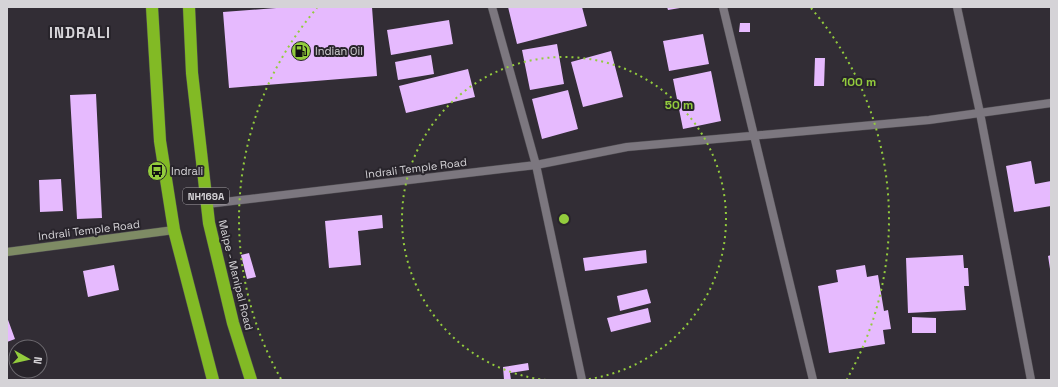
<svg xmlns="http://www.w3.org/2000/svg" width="1058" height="387" viewBox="0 0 1058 387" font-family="'Space Grotesk',sans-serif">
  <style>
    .building { fill: #e6bafe }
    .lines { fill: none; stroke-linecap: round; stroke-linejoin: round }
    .street-casing { stroke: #4e4b50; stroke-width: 9 }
    .secondary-casing { stroke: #4e4b50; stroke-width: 9 }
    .highway-casing { stroke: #4e4b50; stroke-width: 13 }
    .street { stroke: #7c777f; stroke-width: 8 }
    .secondary { stroke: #7e8b64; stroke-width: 8 }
    .highway { stroke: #82ba25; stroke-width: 12 }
    .ring { fill: none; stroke: #93cc3d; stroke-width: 2; stroke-dasharray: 2 4 }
    .labels { text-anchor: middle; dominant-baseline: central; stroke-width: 4; stroke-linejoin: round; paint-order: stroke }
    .shield { fill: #28242b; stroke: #a19ea3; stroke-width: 1 }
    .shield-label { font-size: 10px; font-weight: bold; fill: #d5d3d7 }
    .poi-label { font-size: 11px; fill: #d5d3d7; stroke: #28242b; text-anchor: start }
    .street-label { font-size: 11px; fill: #d5d3d7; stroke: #28242b }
    .district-label { font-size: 15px; font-weight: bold; letter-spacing: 1px; fill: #d5d3d7; stroke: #28242b }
    .centre { fill: #93cc3d; stroke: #28242b; stroke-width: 2 }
    .ring-label { font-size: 12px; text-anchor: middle; font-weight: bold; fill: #93cc3d; stroke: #28242b; stroke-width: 4; stroke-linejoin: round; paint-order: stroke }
  </style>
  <rect width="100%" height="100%" fill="#322d35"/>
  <!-- building -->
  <path class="building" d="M289,7h83l5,69 -148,12 -6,-76z
    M508,7h74l5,19 -70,18z
    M667,7h13v1l-12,2z
    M449,20l4,24 -62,11 -4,-25z
    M740,23h10v9h-11z
    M703,34l6,30 -40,7 -6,-30z
    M557,44l7,40 -34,6 -8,-40z
    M611,51l12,46 -40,10 -12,-45z
    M431,55l3,19 -36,6 -3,-18z
    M815,58h10l-1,28h-10z
    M468,69l7,28 -69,16 -7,-27z
    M711,71l10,50 -38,8 -10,-50z
    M568,90l10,39 -36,10 -10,-40z
    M96,94l6,124 -25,1 -7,-124z
    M1031,161l4,23 16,-3v25l-37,6 -8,-46z
    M61,179l2,32 -23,1 -1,-32z
    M382,215l1,13 -25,3 3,34 -32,3 -4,-47z
    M646,250l1,13 -62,8 -2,-13z
    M249,253l7,24 -9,2 -6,-24z
    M963,255l1,13h4l1,18h-5l2,24 -58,3 -2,-55z
    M1051,255v14h-1l-2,-13z
    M114,265l5,25 -31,7 -5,-26z
    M865,265l2,12 11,-2 6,36 4,-1 3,19 -8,1 2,14 -56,9 -11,-67 20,-4 -2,-12z
    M647,289l4,14 -31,8 -3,-15z
    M648,308l3,14 -40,10 -4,-14z
    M7,317l8,22 -8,3z
    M912,317l24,1v15h-24z
    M528,363l1,7 -19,3 1,7h-7l-1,-13z"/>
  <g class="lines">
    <!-- street casing -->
    <g class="street-casing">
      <path id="street" d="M492,7l44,158 46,215
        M723,7l90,373
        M957,7l23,106 51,267
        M207,204l329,-39 91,-18 302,-27 122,-17"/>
    </g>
    <!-- secondary casing -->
    <g class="secondary-casing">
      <path id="secondary" d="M7,252l167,-22"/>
    </g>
    <!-- highway casing -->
    <g class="highway-casing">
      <path id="highway" d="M152,7l8,134 14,89 39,150
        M189,7l3,66 17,150 24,100 18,57"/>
    </g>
    <!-- street -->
    <use href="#street" class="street"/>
    <!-- secondary -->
    <use href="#secondary" class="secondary"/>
    <!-- highway -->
    <use href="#highway" class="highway"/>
  </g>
  <!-- distance rings -->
  <g class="ring">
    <path d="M546 380A162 162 0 1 1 582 380"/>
    <path d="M281 379A325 325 0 0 1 317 8M811 8A325 325 0 0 1 847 379"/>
  </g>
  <!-- icons -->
  <defs>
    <g id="fuel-disc" transform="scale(1)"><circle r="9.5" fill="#93cc3d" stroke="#28242b"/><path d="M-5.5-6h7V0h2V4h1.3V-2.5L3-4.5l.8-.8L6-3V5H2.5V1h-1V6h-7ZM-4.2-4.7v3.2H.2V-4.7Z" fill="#111"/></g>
    <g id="bus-disc" transform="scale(1)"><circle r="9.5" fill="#93cc3d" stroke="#28242b"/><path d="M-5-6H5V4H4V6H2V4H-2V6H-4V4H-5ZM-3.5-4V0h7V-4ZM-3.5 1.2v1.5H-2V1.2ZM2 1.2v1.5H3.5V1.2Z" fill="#111"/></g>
  </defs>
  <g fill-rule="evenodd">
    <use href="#fuel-disc" x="301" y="51"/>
    <use href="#bus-disc" x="157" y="171"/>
  </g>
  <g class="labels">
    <!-- shield labels -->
    <rect class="shield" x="183" y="188" width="46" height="16" rx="3"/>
    <g class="shield-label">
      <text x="206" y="196">NH169A</text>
    </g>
    <!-- poi labels -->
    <g class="poi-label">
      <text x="315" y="51">Indian Oil</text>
      <text x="171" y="171">Indrali</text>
    </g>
    <!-- street labels -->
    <g class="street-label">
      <text transform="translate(416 168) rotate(-7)">Indrali Temple Road</text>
      <text transform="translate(89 230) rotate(-7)">Indrali Temple Road</text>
      <text transform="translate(236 275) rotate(76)">Malpe - Manipal Road</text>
    </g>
    <!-- district labels -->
    <g class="district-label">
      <text x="80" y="32">INDRALI</text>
    </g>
  </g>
  <circle cx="564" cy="219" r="6" class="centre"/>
  <g class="ring-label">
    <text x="859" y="86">100 m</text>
    <text x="679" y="109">50 m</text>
  </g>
  <!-- border -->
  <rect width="1058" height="387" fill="none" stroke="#d5d3d7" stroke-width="16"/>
  <!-- north arrow -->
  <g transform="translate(28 359) rotate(98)"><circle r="19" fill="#28242b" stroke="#6d6a70"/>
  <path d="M0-3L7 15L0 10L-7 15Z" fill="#93cc3d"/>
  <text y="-6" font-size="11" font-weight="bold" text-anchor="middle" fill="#d5d3d7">N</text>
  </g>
</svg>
